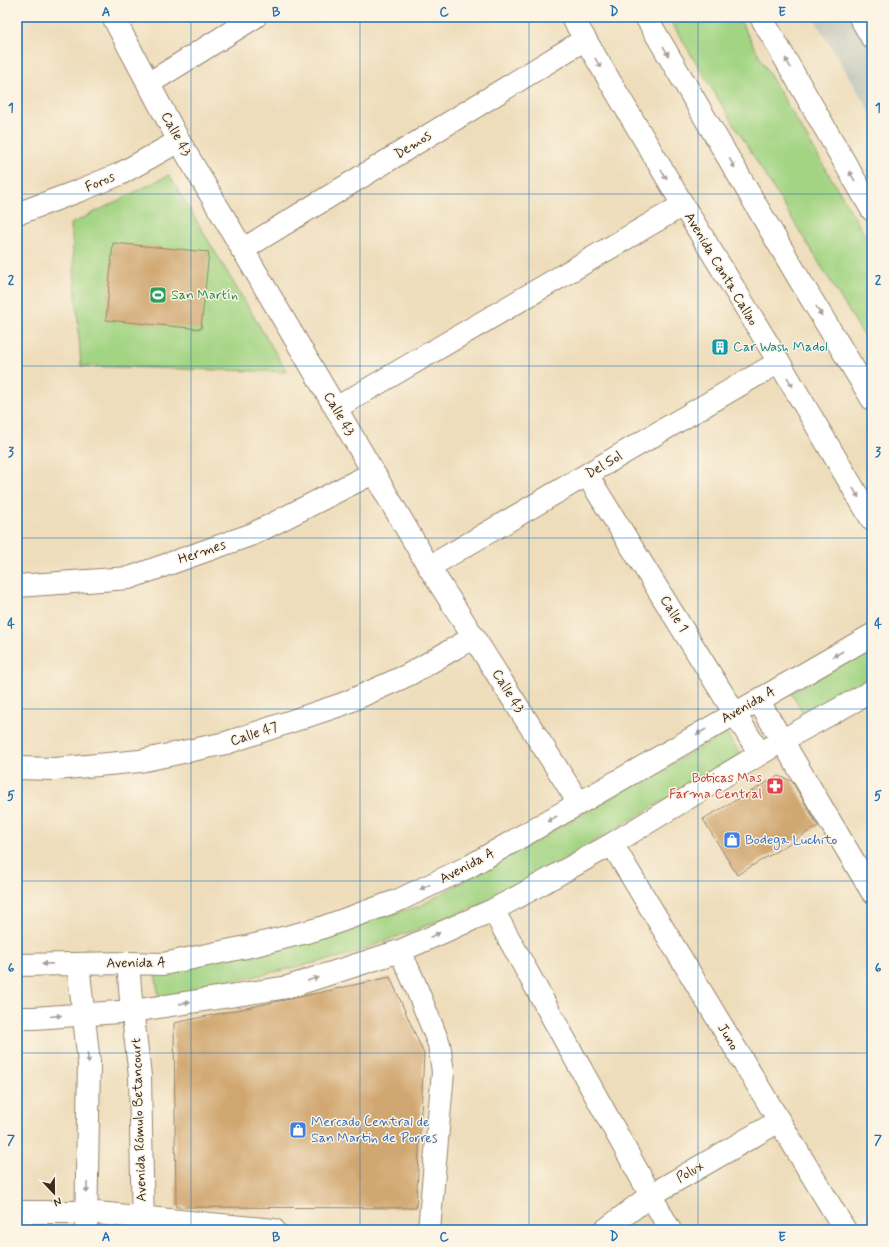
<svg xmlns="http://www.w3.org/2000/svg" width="889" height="1247" viewBox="0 0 889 1247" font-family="Mynerve,sans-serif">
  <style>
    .industrial { fill: #c1c6b9 }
    .green { fill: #a3d483; stroke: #6f7f50 }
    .building { fill: #d1a771 }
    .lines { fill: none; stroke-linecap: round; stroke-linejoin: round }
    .minor-casing { stroke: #94846c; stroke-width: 24 }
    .major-casing { stroke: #94846c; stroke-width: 24 }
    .minor { stroke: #fff; stroke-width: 22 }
    .major { stroke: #fff; stroke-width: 22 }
    .oneway { fill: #a79f9a }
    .grid { fill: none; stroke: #1f6fb2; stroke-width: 1; stroke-opacity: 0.55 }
    .labels { text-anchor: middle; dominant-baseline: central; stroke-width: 3; stroke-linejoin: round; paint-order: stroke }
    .street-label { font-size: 14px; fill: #3b2a1e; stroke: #fcf5e5 }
    .leisure-label { font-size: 14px; fill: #27864d; stroke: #fcf5e5; text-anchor: start }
    .culture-label { font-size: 14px; fill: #0d838f; stroke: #fcf5e5; text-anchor: start }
    .health-label { font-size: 14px; fill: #be3a42; stroke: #fcf5e5; text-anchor: end }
    .shop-label { font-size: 14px; fill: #366cbe; stroke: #fcf5e5; text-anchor: start }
    .neatline { fill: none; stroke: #1f6fb2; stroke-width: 1.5 }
    .grid-label { font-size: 13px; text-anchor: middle; font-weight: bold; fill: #1f6fb2 }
  </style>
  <rect width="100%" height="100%" fill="#fcf5e5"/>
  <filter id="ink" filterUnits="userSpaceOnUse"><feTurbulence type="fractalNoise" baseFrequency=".025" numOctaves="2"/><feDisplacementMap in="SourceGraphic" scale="8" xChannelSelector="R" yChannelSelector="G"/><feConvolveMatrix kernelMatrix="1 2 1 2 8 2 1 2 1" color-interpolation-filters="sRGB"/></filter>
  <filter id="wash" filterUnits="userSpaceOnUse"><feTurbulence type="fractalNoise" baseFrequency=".012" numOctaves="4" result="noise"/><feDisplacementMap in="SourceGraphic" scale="16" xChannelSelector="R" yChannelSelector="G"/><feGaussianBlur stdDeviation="0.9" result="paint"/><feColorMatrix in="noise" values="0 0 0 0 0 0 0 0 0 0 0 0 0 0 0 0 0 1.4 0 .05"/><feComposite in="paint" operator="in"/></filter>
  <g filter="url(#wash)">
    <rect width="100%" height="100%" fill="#edb"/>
    <!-- industrial -->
    <path class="industrial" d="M813,17h59v98z"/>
    <!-- green -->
    <path class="green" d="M668,17h70l33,60 101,170v102z
      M169,175l118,197 -206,-6 -10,-142z
      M872,647v30l-67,39 -14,-23z
      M726,733l15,22 -245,144 -147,56 -190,43 -4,-25 263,-66z"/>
    <g id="blocks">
      <!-- building -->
      <path class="building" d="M113,243l96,9 -8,77 -95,-9z
        M778,776l14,5 26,45 -81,49 -34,-56z
        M390,977l34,77 -8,154 -240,-1 -2,-184 116,-24z"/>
    </g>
  </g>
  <g filter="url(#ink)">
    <use href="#blocks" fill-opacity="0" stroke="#94846c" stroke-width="1"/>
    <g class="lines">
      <!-- minor casing -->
      <g class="minor-casing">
        <path id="minor" d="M113,17l66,124 250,426 150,236
          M572,17l111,188 96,157 93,158
          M860,17l12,21
          M148,84l107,-67
          M17,212h5l59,-22 39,-16 59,-33
          M242,250l342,-210
          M336,408l347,-203
          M587,475l173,279
          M429,567l350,-205
          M17,586l112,-8 124,-44 120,-61
          M758,700l114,192
          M17,768l38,1 85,-8 86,-18 117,-39 65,-29 66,-38
          M612,844l233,386
          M493,910l177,320
          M400,951l14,31 25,62 4,28 -14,158
          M128,963l3,37 9,76 3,154
          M78,964l11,99 -3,167
          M17,965l111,-2 35,1 88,-18 67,-17 81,-29 71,-34 402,-231
          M17,1018h17l99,-7 155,-24 112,-36 93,-41 30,-16 89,-50 171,-104 89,-49
          M17,1212h69l188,18
          M605,1230l46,-35 128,-74"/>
      </g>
      <!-- major casing -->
      <g class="major-casing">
        <path id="major" d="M646,17l152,260 74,122
          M761,17l111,193"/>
      </g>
      <!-- minor -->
      <use href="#minor" class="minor"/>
      <!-- major -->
      <use href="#major" class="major"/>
    </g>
    <!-- one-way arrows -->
    <defs><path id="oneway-solid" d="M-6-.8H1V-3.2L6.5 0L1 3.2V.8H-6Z"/></defs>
    <g class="oneway">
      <use href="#oneway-solid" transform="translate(666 51) rotate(60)"/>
      <use href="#oneway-solid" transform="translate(598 63) rotate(59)"/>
      <use href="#oneway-solid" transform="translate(788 63) rotate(-120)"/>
      <use href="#oneway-solid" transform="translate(732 163) rotate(60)"/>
      <use href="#oneway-solid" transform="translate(664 175) rotate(59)"/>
      <use href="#oneway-solid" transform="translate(852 176) rotate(-120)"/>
      <use href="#oneway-solid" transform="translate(819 311) rotate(59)"/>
      <use href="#oneway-solid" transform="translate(790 382) rotate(59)"/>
      <use href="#oneway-solid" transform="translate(856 493) rotate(59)"/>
      <use href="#oneway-solid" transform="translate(838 654) rotate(150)"/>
      <use href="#oneway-solid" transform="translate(701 732) rotate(150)"/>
      <use href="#oneway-solid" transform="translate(552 819) rotate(150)"/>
      <use href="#oneway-solid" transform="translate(425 887) rotate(154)"/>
      <use href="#oneway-solid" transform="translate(435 935) rotate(-24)"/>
      <use href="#oneway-solid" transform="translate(47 964) rotate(179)"/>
      <use href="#oneway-solid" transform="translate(313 979) rotate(-18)"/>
      <use href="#oneway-solid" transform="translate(185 1003) rotate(-8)"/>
      <use href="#oneway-solid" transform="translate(56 1016) rotate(-5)"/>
      <use href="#oneway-solid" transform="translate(88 1058) rotate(83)"/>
      <use href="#oneway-solid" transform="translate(87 1188) rotate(92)"/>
    </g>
  </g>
  <!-- grid -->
  <path class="grid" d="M191,17v1213M360,17v1213M529,17v1213M698,17v1213M17,194h855M17,366h855M17,538h855M17,709h855M17,881h855M17,1053h855"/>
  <!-- icons -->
  <defs>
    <g id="stadium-square" transform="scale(0.9)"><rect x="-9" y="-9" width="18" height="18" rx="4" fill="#2e9e5b" stroke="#fcf5e5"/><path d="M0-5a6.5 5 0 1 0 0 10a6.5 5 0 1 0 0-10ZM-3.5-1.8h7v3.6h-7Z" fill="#fff"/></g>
    <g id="building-square" transform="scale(0.9)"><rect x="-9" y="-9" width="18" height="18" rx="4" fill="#0f9aa8" stroke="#fcf5e5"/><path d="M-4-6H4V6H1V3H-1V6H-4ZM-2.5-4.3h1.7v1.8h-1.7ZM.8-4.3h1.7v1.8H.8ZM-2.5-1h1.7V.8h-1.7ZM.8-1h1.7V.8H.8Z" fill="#fff"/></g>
    <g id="pharmacy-square" transform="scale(0.9)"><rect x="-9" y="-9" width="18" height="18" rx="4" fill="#e0444e" stroke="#fcf5e5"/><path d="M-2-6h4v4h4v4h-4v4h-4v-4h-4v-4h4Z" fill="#fff"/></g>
    <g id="shop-square" transform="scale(0.9)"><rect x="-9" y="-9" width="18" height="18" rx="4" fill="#3f7fe0" stroke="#fcf5e5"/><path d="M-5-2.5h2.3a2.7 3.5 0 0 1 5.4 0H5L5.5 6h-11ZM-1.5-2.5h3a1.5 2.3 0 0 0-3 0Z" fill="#fff"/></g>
  </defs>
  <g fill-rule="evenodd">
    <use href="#stadium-square" x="158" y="295"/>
    <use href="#building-square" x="720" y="347"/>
    <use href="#pharmacy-square" x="775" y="786"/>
    <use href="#shop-square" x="732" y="840"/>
    <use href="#shop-square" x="298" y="1130"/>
  </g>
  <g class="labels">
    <!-- street labels -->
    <g class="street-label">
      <text transform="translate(176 134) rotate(61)">Calle 43</text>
      <text transform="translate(413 145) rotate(-32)">Demos</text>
      <text transform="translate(100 182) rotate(-23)">Foros</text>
      <text transform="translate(721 269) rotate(59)">Avenida Canta Callao</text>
      <text transform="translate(339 414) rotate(60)">Calle 43</text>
      <text transform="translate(604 465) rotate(-30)">Del Sol</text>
      <text transform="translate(202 552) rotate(-19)">Hermes</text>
      <text transform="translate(674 614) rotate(58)">Calle 1</text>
      <text transform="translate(508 691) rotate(58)">Calle 43</text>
      <text transform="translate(748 705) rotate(-30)">Avenida A</text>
      <text transform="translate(254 734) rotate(-18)">Calle 47</text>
      <text transform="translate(467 866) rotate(-28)">Avenida A</text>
      <text transform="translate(136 963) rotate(-1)">Avenida A</text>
      <text transform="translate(728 1037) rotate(59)">Juno</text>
      <text transform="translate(139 1120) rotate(-92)">Avenida Rómulo Betancourt</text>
      <text transform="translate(690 1172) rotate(-30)">Polux</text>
    </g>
    <!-- leisure labels -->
    <g class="leisure-label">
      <text x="171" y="295">San Martín</text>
    </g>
    <!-- culture labels -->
    <g class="culture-label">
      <text x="733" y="347">Car Wash Madol</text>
    </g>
    <!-- health labels -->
    <g class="health-label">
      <text x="762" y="778">Boticas Mas<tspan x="762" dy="16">Farma Central</tspan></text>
    </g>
    <!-- shop labels -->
    <g class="shop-label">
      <text x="745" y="840">Bodega Luchito</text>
      <text x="311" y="1122">Mercado Central de<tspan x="311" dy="16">San Martin de Porres</tspan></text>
    </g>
  </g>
  <!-- margin -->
  <rect width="889" height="1247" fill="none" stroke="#fcf5e5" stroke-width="44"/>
  <!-- north arrow -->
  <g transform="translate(54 1193) rotate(158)" stroke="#fcf5e5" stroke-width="3" paint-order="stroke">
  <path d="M0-3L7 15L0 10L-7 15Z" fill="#3b2a1e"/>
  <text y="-6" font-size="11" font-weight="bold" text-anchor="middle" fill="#3b2a1e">N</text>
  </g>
  <rect x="22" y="22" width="845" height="1203" class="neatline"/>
  <g class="grid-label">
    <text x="106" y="16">A</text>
    <text x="276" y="16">B</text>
    <text x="444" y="16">C</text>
    <text x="614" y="16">D</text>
    <text x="782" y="16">E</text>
    <text x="11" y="112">1</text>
    <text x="878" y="112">1</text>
    <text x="11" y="284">2</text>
    <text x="878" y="284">2</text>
    <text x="11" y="456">3</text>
    <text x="878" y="456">3</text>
    <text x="11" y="628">4</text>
    <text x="878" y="628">4</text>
    <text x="11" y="800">5</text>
    <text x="878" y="800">5</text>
    <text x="11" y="972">6</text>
    <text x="878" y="972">6</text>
    <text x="11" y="1144">7</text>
    <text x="878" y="1144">7</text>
    <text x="106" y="1241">A</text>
    <text x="276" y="1241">B</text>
    <text x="444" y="1241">C</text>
    <text x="614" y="1241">D</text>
    <text x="782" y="1241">E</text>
  </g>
</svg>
